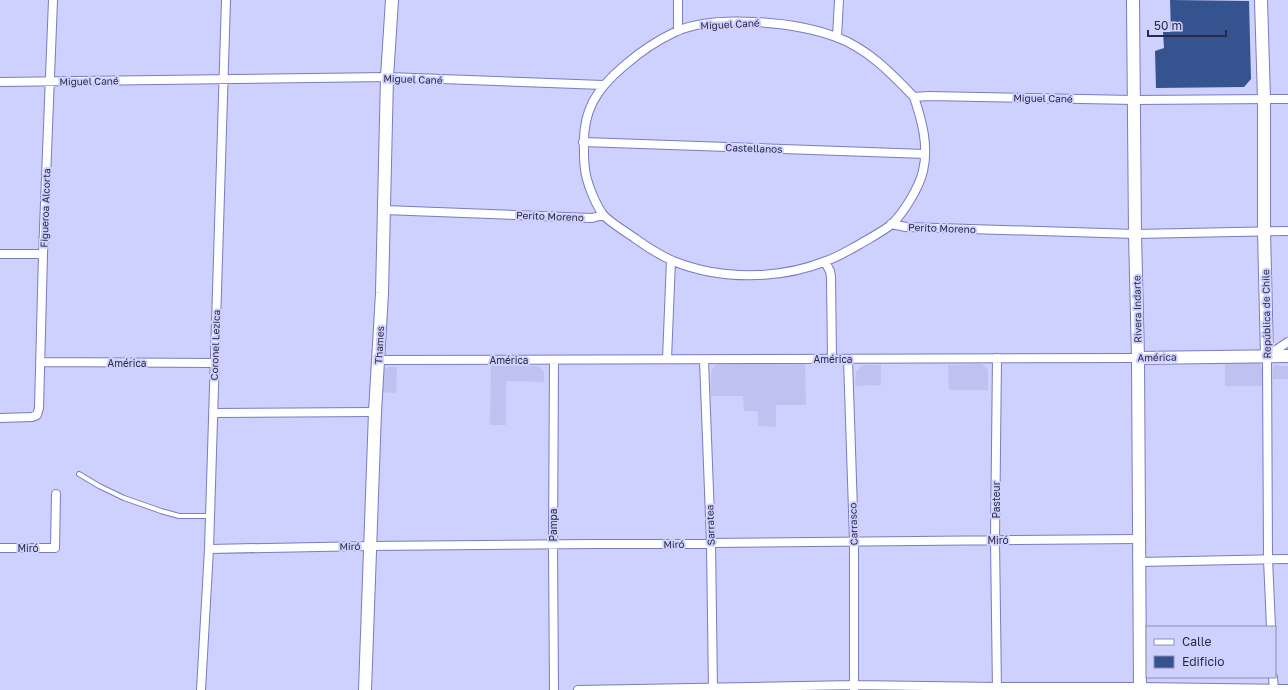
<svg xmlns="http://www.w3.org/2000/svg" width="1288" height="690" viewBox="0 0 1288 690" font-family="'Golos Text',sans-serif">
  <style>
    .built { fill: #bfc1f1 }
    .building { fill: #35538e }
    .lines { fill: none; stroke-linecap: round; stroke-linejoin: round }
    .lane-casing { stroke: #7b7bc0; stroke-width: 6 }
    .street-casing { stroke: #7b7bc0; stroke-width: 10 }
    .secondary-casing { stroke: #7b7bc0; stroke-width: 14 }
    .lane { stroke: #fff; stroke-width: 4 }
    .street { stroke: #fff; stroke-width: 8 }
    .secondary { stroke: #fff; stroke-width: 12 }
    .labels { text-anchor: middle; dominant-baseline: central; stroke-width: 4; stroke-linejoin: round; paint-order: stroke }
    .street-label { font-size: 10px; fill: #2a2a47; stroke: #ced0fe }
  </style>
  <rect width="100%" height="100%" fill="#ced0fe"/>
  <!-- built -->
  <path class="built" d="M1225,362l34,1 4,6v17h-38z
    M805,363l1,42h-30v22l-18,-1v-15h-14l-1,-15h-32v-22l1,-5 5,-5z
    M981,364l5,3 2,3v20h-39l-1,-25z
    M1275,364l4,2h9v13h-15v-11z
    M865,365h16v20l-26,1 1,-14 5,-6z
    M491,366h47l5,4 1,3v9l-38,-1v44h-16z
    M389,367h8l-1,26 -15,-1 1,-19 4,-5z"/>
  <!-- building -->
  <path class="building" d="M1170,0l79,1 2,78 -7,8 -88,1 -1,-37 9,-3 -1,-16h8z"/>
  <g class="lines">
    <!-- lane casing -->
    <g class="lane-casing">
      <path id="lane" d="M79,474l20,12 25,12 37,13 18,5h31"/>
    </g>
    <!-- street casing -->
    <g class="street-casing">
      <path id="street" d="M678,0v31
        M837,37l2,-37
        M0,82l387,-5 216,8
        M914,97c8,24 15,49 9,74 -4,17 -19,41 -31,53 -10,8 -22,14 -32,20 -11,6 -22,13 -34,17 -47,19 -106,19 -153,0 -13,-6 -26,-14 -37,-22 -8,-6 -29,-18 -34,-26 -7,-10 -16,-32 -17,-44 -1,-6 -1,-13 -1,-19 -2,-39 12,-61 41,-85 16,-14 33,-25 52,-34 39,-17 119,-9 159,6 31,11 55,36 78,60l15,-1 205,4 154,-1
        M583,142l342,12
        M384,210l208,8 11,-3
        M891,224l15,3 229,7 153,-3
        M0,254h43
        M825,262l5,9 1,6 1,82
        M997,358l-2,182 2,150
        M667,359l4,-99
        M848,359l6,182v148
        M378,360l760,-2
        M554,360l-1,185 1,145
        M704,360l7,183 2,147
        M40,362l174,1
        M213,413l162,-1
        M0,418l32,-1 5,-2 2,-7 4,-154 10,-254
        M0,548h55l1,-54
        M209,549l161,-3 769,-7
        M1139,562l149,-3
        M1271,627l-3,-68 -1,-203 21,-14
        M1273,677l1,13
        M201,690l8,-141 17,-549
        M578,690l276,-5 143,2h143l148,2"/>
    </g>
    <!-- secondary casing -->
    <g class="secondary-casing">
      <path id="secondary" d="M1133,0l2,234 3,124 2,332
        M1261,0l3,99v132l3,125
        M1138,358l150,-2
        M365,690l10,-278 7,-119 5,-216 5,-77"/>
    </g>
    <!-- lane -->
    <use href="#lane" class="lane"/>
    <!-- street -->
    <use href="#street" class="street"/>
    <!-- secondary -->
    <use href="#secondary" class="secondary"/>
  </g>
  <g class="labels">
    <!-- street labels -->
    <g class="street-label">
      <text transform="translate(730 24) rotate(-3)">Miguel Cané</text>
      <text transform="translate(413 79) rotate(2)">Miguel Cané</text>
      <text transform="translate(89 81) rotate(-1)">Miguel Cané</text>
      <text transform="translate(1043 98) rotate(1)">Miguel Cané</text>
      <text transform="translate(754 148) rotate(2)">Castellanos</text>
      <text transform="translate(45 208) rotate(-88)">Figueroa Alcorta</text>
      <text transform="translate(550 216) rotate(2)">Perito Moreno</text>
      <text transform="translate(942 228) rotate(2)">Perito Moreno</text>
      <text transform="translate(1137 309) rotate(-91)">Rivera Indarte</text>
      <text transform="translate(1266 314) rotate(-91)">República de Chile</text>
      <text transform="translate(215 345) rotate(-88)">Coronel Lezica</text>
      <text transform="translate(379 345) rotate(-87)">Thames</text>
      <text transform="translate(1157 357) rotate(-1)">América</text>
      <text x="833" y="359">América</text>
      <text x="509" y="360">América</text>
      <text x="127" y="363">América</text>
      <text transform="translate(996 500) rotate(-90)">Pasteur</text>
      <text transform="translate(853 524) rotate(-92)">Carrasco</text>
      <text transform="translate(553 525) rotate(-90)">Pampa</text>
      <text transform="translate(710 525) rotate(-92)">Sarratea</text>
      <text x="998" y="540">Miró</text>
      <text transform="translate(674 544) rotate(-1)">Miró</text>
      <text transform="translate(350 546) rotate(-1)">Miró</text>
      <text x="28" y="548">Miró</text>
    </g>
  </g>
  <!-- legend -->
  <rect x="1146" y="626" width="130" height="52" fill="#ced0fe" stroke="#8c8eb5"/>
  <rect x="1154" y="639" width="20" height="6" fill="#ffffff" stroke="#8c8eb5"/>
  <text x="1182" y="646" font-size="12" fill="#2a2a47">Calle</text>
  <rect x="1154" y="656" width="20" height="12" fill="#35538e" stroke="#8c8eb5"/>
  <text x="1182" y="666" font-size="12" fill="#2a2a47">Edificio</text>
  <!-- scale -->
  <path d="M1148 30v6h78v-6" fill="none" stroke="#2a2a47" stroke-width="2"/>
  <text x="1154" y="30" font-size="12" fill="#2a2a47" stroke="#ced0fe" stroke-width="3" paint-order="stroke">50 m</text>
</svg>
